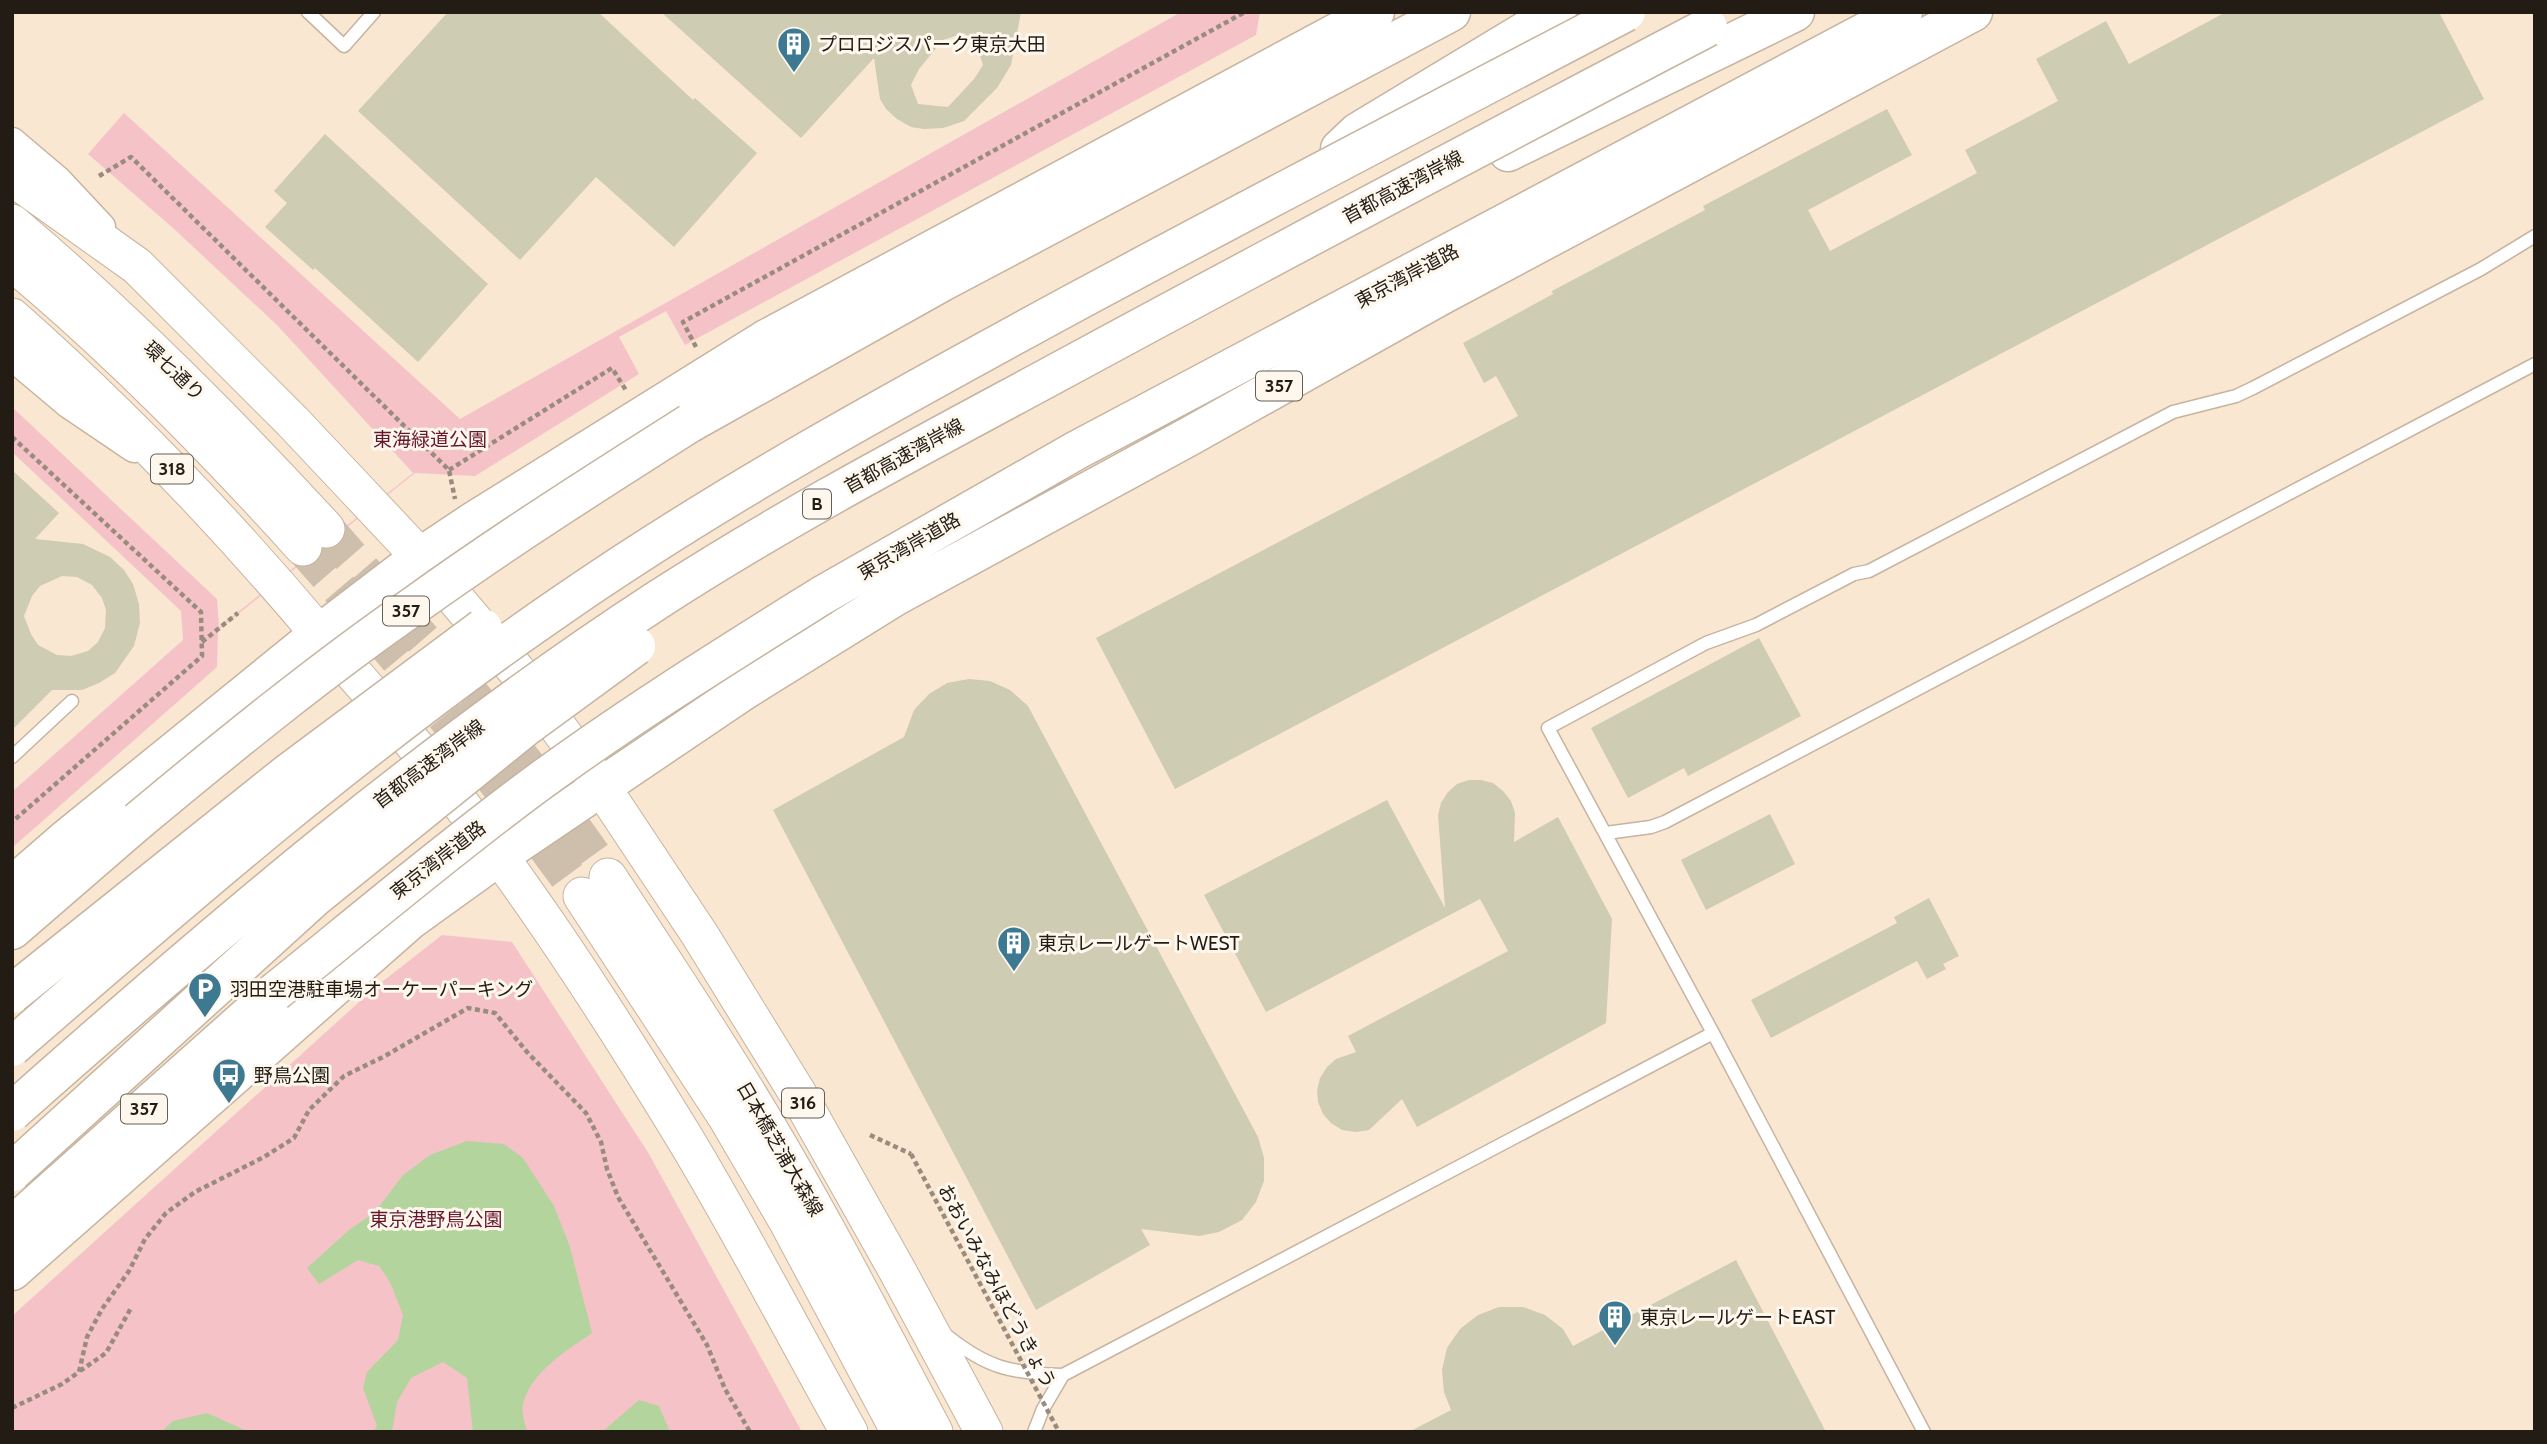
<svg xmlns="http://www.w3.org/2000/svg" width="2547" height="1444" viewBox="0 0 2547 1444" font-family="Cabin,'Noto Sans JP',sans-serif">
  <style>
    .green { fill: #f5c2c8 }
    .water { fill: #b3d49d }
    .building { fill: #ceccb3; fill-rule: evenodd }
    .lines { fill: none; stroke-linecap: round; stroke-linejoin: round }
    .primary-tunnel { stroke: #cebeac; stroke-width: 37; stroke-dasharray: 37 18; stroke-linecap: butt }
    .service-casing { stroke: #c6b4a0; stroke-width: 15 }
    .tertiary-casing { stroke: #c6b4a0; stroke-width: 31 }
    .primary-casing { stroke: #c6b4a0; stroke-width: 39 }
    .trunk-casing { stroke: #c6b4a0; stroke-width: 41 }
    .motorway-casing { stroke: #c6b4a0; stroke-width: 41 }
    .path { stroke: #998c7d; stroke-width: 4.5; stroke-dasharray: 5 3.5; stroke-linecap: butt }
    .service { stroke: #fff; stroke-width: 12 }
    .tertiary { stroke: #fff; stroke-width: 28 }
    .primary { stroke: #fff; stroke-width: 37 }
    .trunk { stroke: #fff; stroke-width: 38 }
    .motorway { stroke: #fff; stroke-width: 38 }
    .trunk-bridge-casing { stroke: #c6b4a0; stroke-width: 41; stroke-linecap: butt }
    .motorway-bridge-casing { stroke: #c6b4a0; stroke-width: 41; stroke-linecap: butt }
    .path-bridge { stroke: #998c7d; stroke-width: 4.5; stroke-dasharray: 5 3.5; stroke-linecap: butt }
    .trunk-bridge { stroke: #fff; stroke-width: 38 }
    .motorway-bridge { stroke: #fff; stroke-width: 38 }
    .labels { text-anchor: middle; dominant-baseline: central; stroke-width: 6; stroke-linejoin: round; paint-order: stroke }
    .shield { fill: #fef7ee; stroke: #645e55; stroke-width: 2 }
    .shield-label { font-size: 18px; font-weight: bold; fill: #221c14 }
    .poi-label { font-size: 19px; fill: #221c14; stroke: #fef7ee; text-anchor: start }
    .street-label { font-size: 19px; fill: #221c14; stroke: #fef7ee }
    .park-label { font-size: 19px; fill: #67172b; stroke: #fef7ee }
  </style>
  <rect width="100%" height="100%" fill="#f9e7d2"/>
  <!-- green -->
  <path class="green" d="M1181,12h79l-4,23 -571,310 -19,-34 -47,26 20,37 -164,102 -60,-3 -197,157 -1,37 -205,181v-56l171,-152 -2,-29 -169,-159v-45l205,192 2,28 194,-154 -136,-148 -104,-97 -85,-74 36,-41 336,306z
    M442,935l70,7 137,212 153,278h-790v-116l366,-331z"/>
  <!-- water -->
  <path class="water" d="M467,1141l37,3 19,14 31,48 16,41 22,86c-26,18 -61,39 -69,71 -2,8 2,19 4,28h-54l-6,-54 -24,-16 -32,16 -14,24 -5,30h-19l4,-6 -14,-38 4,-16 31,-32 5,-25 -13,-33 -11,-16 -21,-6 -39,24 -12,-16 42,-38 26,-18 28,-37 27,-20z
    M639,1400l20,6 11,26h-68z
    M207,1413l42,19h-88l12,-11z"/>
  <!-- building -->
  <path class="building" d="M448,12h150l95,88 2,-2 62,55 -83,94 -78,-70 -76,83 -162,-149z
    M661,12h360l-10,53 -14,23 -33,33 -21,7 -19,1 -13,-2 -14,-8 -11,-10 -6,-10 -6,-41 -73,80zM964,33l14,16 5,16 -9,14 -26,28 -30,-3 -7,-19 8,-16 24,-29z
    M2226,12h213l45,87 -1309,690 -79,-151 422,-222 -22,-40 -12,7 -21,-40 90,-49 -1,-3 153,-81 -2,-4 184,-97 25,46 -104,55 22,41 147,-78 -12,-23 93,-49 -22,-42 70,-38 23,43z
    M325,134l163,150 -70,78 -103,-94 -2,2 -48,-43 22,-24 -13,-12z
    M12,470l47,43 -24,26 48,5 27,13 14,13 9,14 6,20 1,19 -6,23 -19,27 -16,10 -17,7h-30l-40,40zM62,576l15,1 15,8 10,13 4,12 -1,18 -7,14 -10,9 -17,5 -14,-1 -19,-10 -7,-11 -7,-18 8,-20 8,-10z
    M1759,638l42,78 -113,60 -4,-8 -56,30 -37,-70z
    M969,679l21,2 20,9 18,16 230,431 6,21v23l-8,21 -14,18 -23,12 -20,4 -58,-7 9,16 -114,65 -263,-500 131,-73 10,-27 15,-16 18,-11z
    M1469,780h12l12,3 10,8 8,10 4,12 -1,29 44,-25 54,102 -6,104 -189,104 -15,-28 -33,31 -13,2 -14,-2 -11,-7 -8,-9 -5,-12 -1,-12 3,-12 7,-11 9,-8 20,-7 -8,-16 160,-85 -28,-52 -214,113 -62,-117 183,-95 58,108 -7,-93 3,-12 7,-11 9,-8z
    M1770,814l25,50 -89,46 -25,-50z
    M1929,898l30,58 -16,8 3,5 -19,10 -10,-18 -146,77 -20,-38 146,-77 -3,-6z
    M1736,1260l90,172h-417l42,-22 -7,-18 -2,-22 5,-22 13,-19 18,-14 21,-8h24l22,8 18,14 10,17z"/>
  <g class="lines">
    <!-- primary-tunnel -->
    <path class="primary-tunnel" d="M326,529l148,169 69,88 65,91
      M303,547c99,112 191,228 279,349"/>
    <!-- service casing -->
    <g class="service-casing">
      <path id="service" d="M308,12l36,34 30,-34
        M12,757l60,-56
        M1606,833l45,-6 14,-5 870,-458
        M946,1335c41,33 64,38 117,40l650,-342
        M1034,1432l9,-23 20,-34
        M1924,1432l-211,-399 -165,-305 158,-85 50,-18 98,-51 15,-3 304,-159 63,-16 17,-8 228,-119 54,-33"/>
    </g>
    <!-- tertiary casing -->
    <g class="tertiary-casing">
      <path id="tertiary" d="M12,142l46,39 43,46
        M12,356l57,48 65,44"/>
    </g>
    <!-- primary casing -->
    <g class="primary-casing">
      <path id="primary" d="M12,177l125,89 155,155 65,69 63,67 96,113 85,116 99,149 98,159 99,176 87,162
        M12,223c112,95 215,198 314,306
        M12,262c105,87 200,184 291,285
        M12,317c112,99 213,205 309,319 30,35 62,70 91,106 101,124 189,259 272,395 58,96 110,197 165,295
        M608,877c48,73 96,145 141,219 67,109 125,223 185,336
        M582,896l144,220 62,106 112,210"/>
    </g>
    <!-- trunk casing -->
    <g class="trunk-casing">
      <path id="trunk" d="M690,423l252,-141 509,-270
        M821,596l256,-146 826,-438
        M12,886l53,-46 254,-206 101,-77 51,-34 297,-185 607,-326
        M12,930l126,-109
        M12,1226l263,-234
        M12,1271l398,-351 89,-64 244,-165 151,-94 296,-161 250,-140 533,-284"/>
    </g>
    <!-- motorway casing -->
    <g class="motorway-casing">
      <path id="motorway" d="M1340,149l18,-17 199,-120
        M1508,152l287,-140"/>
    </g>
    <!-- path -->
    <path class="path" d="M99,176l32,-19 318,313 6,29
      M696,347l-13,-25 562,-310
      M12,437l189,175 1,44 -190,166
      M449,470l163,-102 15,24
      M202,642l36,-29
      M870,1135l41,19
      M80,1371l26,-18 25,-45
      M12,1408l50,-24 17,-12 8,-35 15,-28 27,-38 16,-32 21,-26 29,-21 69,-35 30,-19 15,-28 35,-34 39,-19 85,-49 27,5 32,39 59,61 15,29 6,27 11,28 89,148 18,44 25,43"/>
    <!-- service -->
    <use href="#service" class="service"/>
    <!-- tertiary -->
    <use href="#tertiary" class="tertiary"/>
    <!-- primary -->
    <use href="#primary" class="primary"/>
    <!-- trunk -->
    <use href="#trunk" class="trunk"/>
    <!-- motorway -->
    <use href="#motorway" class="motorway"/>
    <!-- trunk-bridge casing -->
    <g class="trunk-bridge-casing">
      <path id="trunk-bridge" d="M138,821c90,-75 181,-149 277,-216 89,-64 182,-123 275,-182
        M275,992c84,-68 167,-138 253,-202 94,-70 194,-132 293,-194"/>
    </g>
    <!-- motorway-bridge casing -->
    <g class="motorway-bridge-casing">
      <path id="motorway-bridge" d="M12,994l275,-220 196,-146
        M12,1047c178,-155 356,-309 550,-442 162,-112 335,-206 508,-300 184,-99 370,-196 556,-293
        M12,1112c205,-182 414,-361 644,-511 131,-85 269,-157 406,-231 214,-116 430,-230 646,-343
        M12,1172l303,-275 209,-169 112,-82"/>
    </g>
    <!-- path-bridge -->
    <path class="path-bridge" d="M911,1154l148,278"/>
    <!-- trunk-bridge -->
    <use href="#trunk-bridge" class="trunk-bridge"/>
    <!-- motorway-bridge -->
    <use href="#motorway-bridge" class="motorway-bridge"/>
  </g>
  <!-- icons -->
  <defs>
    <g id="building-pin" transform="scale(1.75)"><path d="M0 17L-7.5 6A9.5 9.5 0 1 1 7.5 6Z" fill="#3d7990" stroke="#fef7ee"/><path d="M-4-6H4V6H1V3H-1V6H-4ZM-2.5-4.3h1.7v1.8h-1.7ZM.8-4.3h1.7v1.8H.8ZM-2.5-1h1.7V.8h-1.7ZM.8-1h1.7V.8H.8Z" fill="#fff"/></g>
    <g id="parking-pin" transform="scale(1.75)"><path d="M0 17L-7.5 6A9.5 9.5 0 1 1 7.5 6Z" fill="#3d7990" stroke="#fef7ee"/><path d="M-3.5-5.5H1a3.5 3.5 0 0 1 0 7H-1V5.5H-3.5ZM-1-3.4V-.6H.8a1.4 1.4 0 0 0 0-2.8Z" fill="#fff"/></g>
    <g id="bus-pin" transform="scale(1.75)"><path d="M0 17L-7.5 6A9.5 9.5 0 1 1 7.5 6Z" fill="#3d7990" stroke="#fef7ee"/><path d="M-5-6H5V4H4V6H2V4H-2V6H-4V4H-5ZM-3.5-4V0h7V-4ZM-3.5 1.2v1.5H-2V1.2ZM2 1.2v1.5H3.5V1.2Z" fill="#fff"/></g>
  </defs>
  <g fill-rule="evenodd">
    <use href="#building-pin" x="794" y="44"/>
    <use href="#building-pin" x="1014" y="943"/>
    <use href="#parking-pin" x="205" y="989"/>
    <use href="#bus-pin" x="229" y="1075"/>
    <use href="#building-pin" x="1615" y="1317"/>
  </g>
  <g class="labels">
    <!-- shield labels -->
    <g class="shield">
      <rect x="1256" y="371.5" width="46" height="29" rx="5"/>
      <rect x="151" y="454.5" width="42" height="29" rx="5"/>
      <rect x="803" y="489.5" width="28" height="29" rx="5"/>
      <rect x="383" y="596.5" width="46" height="29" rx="5"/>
      <rect x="782" y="1088.5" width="42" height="29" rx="5"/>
      <rect x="121" y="1094.5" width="46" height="29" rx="5"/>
    </g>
    <g class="shield-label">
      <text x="1279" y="386">357</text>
      <text x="172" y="469">318</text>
      <text x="817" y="504">B</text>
      <text x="406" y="611">357</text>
      <text x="803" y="1103">316</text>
      <text x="144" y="1109">357</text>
    </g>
    <!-- poi labels -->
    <g class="poi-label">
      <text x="818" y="44">プロロジスパーク東京大田</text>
      <text x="1038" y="943">東京レールゲートWEST</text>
      <text x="230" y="989">羽田空港駐車場オーケーパーキング</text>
      <text x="254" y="1075">野鳥公園</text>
      <text x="1640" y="1317">東京レールゲートEAST</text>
    </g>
    <!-- street labels -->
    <g class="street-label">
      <text transform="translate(1403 187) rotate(-28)">首都高速湾岸線</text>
      <text transform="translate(1407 276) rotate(-28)">東京湾岸道路</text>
      <text transform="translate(174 371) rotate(44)">環七通り</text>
      <text transform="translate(904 456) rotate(-29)">首都高速湾岸線</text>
      <text transform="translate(909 546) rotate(-30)">東京湾岸道路</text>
      <text transform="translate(429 764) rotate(-37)">首都高速湾岸線</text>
      <text transform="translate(438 860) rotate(-38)">東京湾岸道路</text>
      <text transform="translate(780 1149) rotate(60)">日本橋芝浦大森線</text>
      <text transform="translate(997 1286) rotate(62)">おおいみなみほどうきょう</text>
    </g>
    <!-- park labels -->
    <g class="park-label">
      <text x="430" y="439">東海緑道公園</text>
      <text x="436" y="1219">東京港野鳥公園</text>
    </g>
  </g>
  <!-- border -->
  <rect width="2547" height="1444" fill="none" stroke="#221c14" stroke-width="28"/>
</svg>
